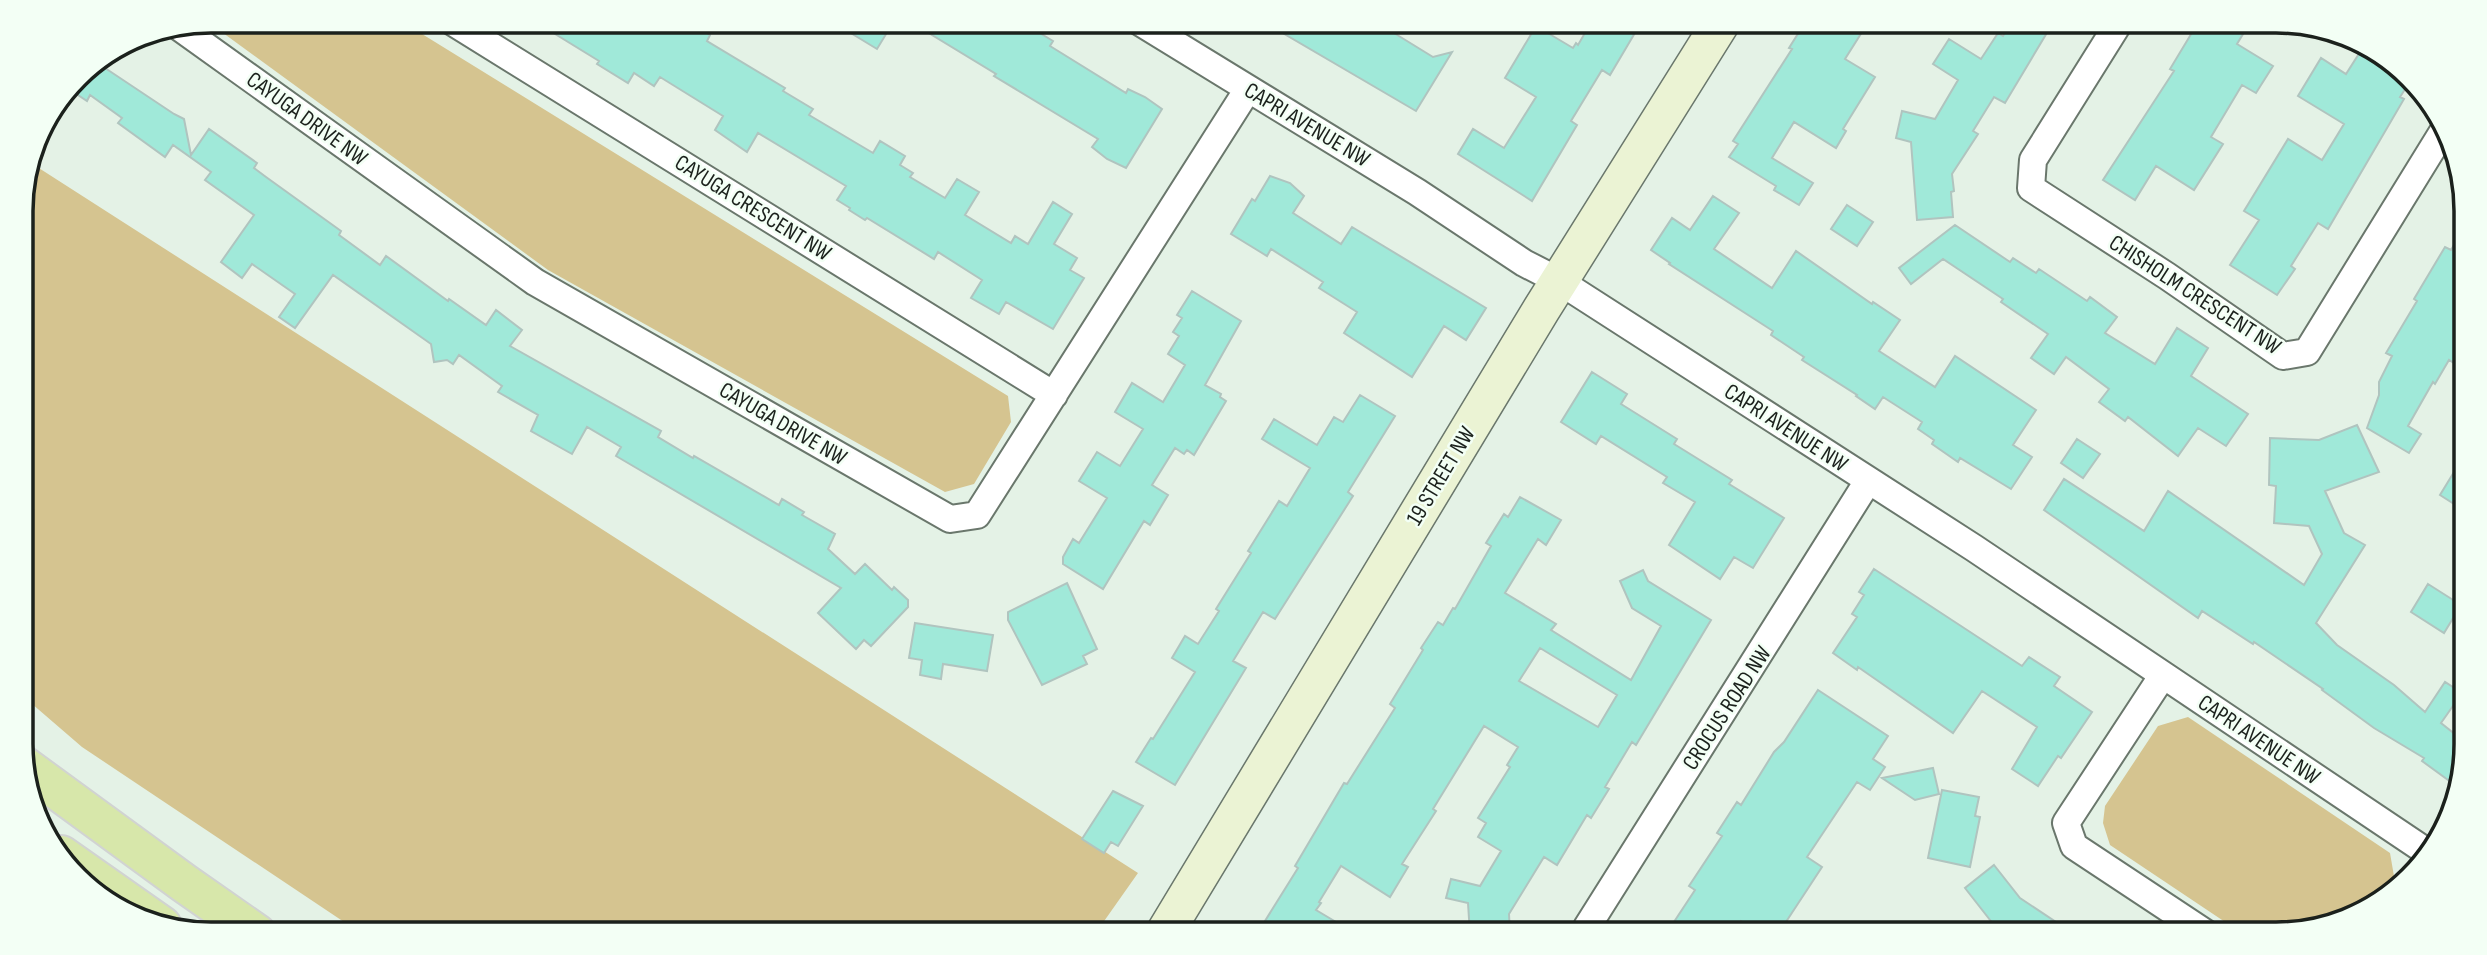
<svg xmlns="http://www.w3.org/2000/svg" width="2487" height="955" viewBox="0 0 2487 955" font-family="'Sofia Sans Condensed',sans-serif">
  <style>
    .green { fill: #d5c490 }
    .building { fill: #a0e9d9; stroke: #b0c4bf; stroke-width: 2; fill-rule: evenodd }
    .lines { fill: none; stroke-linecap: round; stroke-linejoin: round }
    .street-casing { stroke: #6a776c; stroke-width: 30 }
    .secondary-casing { stroke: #6a776c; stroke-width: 40 }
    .primary-casing { stroke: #d1d3d2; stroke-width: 42 }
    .street { stroke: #fff; stroke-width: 26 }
    .secondary { stroke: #ebf3d4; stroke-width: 37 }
    .primary { stroke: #d7e7aa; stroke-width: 38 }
    .labels { text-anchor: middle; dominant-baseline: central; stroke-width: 5; stroke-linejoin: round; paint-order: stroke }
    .street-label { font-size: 23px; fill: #1b211c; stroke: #f3fff5 }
    .rim { fill: none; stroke: #1b211c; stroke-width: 3.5 }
  </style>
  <rect width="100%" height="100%" fill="#e4f2e6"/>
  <!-- green -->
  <path class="green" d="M401,21l607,375 3,26 -37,62 -29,8 -397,-222 -340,-248z
    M31,163l1107,710 -43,61h-733l-280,-187 -58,-50 -3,-499z
    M2188,717l202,136 5,29 -11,16 -96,36h-45l-133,-89 -7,-22 2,-17 53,-80z"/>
  <!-- building -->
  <path class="building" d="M534,21h154l22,14 -3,6 78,47 -2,3 30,18 -4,6 64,38 7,-12 25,15 -5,9 13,8 -3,4 35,21 12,-19 22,13 -14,23 46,28 4,-7 13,8 25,-42 19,12 -18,30 23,14 -7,12 14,8 -31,51 -47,-27 -7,12 -28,-16 11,-18 -44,-28 -4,7 -67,-41 -2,2 -16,-10 1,-2 -13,-8 9,-14 -88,-53 -11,19 -32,-22 8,-14 -63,-39 -6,9 -20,-13 -6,10 -31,-19 2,-3z
    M831,21h63l-17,28z
    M909,21h73l14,8 5,-8h19l33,20 -3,5 76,47 2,-4 17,8 17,12 -36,59 -19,-9 -15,-12 6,-8 -104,-63 2,-2z
    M1262,21h139l-7,12 39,24 19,-5 -36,59z
    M1592,21h50l-32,54 -8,-5 -31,51 6,4 -45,76 -74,-47 15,-25 31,19 32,-51 -31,-19 31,-52 37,22 3,-5 2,2z
    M1806,21h63l-24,38 30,18 -32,52 3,2 -10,17 -42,-26 -22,36 41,25 -14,22 -25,-15 2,-4 -47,-29 9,-13 -5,-3 59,-92 -3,-1z
    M2013,21h41l-49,82 -11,-6 -21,34 5,3 -26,40 2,17 -3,1 2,25 -36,3 -6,-78 -15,-4 6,-27 33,8 23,-39 -25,-16 16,-25 32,20 17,-26 5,3z
    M2199,21h52l-14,23 36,22 -17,27 -14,-8 -31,52 12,7 -29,46 -38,-24 -21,34 -32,-20 71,-109 -4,-2z
    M2362,49l47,34 -9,14 4,2 -76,130 -10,-6 -27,43 4,3 -18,26 -47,-30 29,-45 -15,-9 44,-72 34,21 22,-36 -46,-28 23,-38 25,16z
    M96,62l78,52 10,5 7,36 18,-26 48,34 -3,5 12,9 75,54 -2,4 41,30 6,-9 62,45 1,-2 37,26 10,-15 26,20 -12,16 151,85 -3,6 35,21 1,-2 85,49 3,-6 22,13 -2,3 33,19 -7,15 27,25 10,-10 27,26 2,-3 14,13v7l-37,39 -7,-6 -8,9 -38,-36 23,-25 -225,-132 5,-9 -34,-20 -15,27 -41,-23 7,-16 -40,-23 4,-6 -43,-31 -6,9 -6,-4 -13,2 -3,-18 -98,-69 -38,53 -16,-11 16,-23 -43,-30 -10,14 -21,-16 33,-47 -49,-35 6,-8 -38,-27 -8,12 -47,-34 4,-5 -32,-23 -3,6 -18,-12 16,-21z
    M1270,176l20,7 14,13 -11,17 48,31 11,-17 134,81 -20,32 -22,-14 -32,51 -68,-44 13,-21 -38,-24 4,-6 -52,-33 -4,7 -36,-22 21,-35 3,2z
    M1713,196l26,17 -25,36 58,39 24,-37 76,53 1,-2 27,18 -21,31 56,36 20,-31 81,54 -23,35 19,12 -21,32 -51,-31 -2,4 -26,-18 2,-4 -16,-11 4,-7 -39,-25 -8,12 -19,-13 1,-1 -55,-35 2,-3 -33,-22 2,-4 -104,-67 1,-1 -19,-13 21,-32 18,12z
    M1847,205l26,17 -16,24 -26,-17z
    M1955,225l55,37 3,-4 23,15 3,-4 48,32 3,-4 27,20 -12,16 50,31 22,-36 31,20 -17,28 57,38 -22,32 -28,-18 -20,28 -50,-39 -3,4 -26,-19 10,-13 -43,-32 -12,17 -23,-16 17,-24 -47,-32 2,-3 -60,-40 -32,25 -12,-16z
    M2464,228l1,142 -16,-10 -14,24 -2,-2 -25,44 13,8 -12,19 -42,-25 12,-33v-13l13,-26 -6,-3 31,-52 -3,-2 31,-52 6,3z
    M1192,291l49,30 -36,64 16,9 -1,3 6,4 -32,54 -7,-5 -3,4 -9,-6 -23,37 16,10 -18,30 -6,-4 -41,68 -40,-25v-7l10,-18 6,4 28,-45 -28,-17 18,-29 23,14 23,-37 -28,-17 17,-29 31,19 22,-37 -17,-11 11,-18 -6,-4 9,-14 -5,-3z
    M1592,372l35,22 -6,10 56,35 -3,5 58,36 -3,4 55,34 -31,50 -19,-11 -14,22 -51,-34 26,-43 -32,-19 4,-6 -66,-41 -5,8 -35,-22z
    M1360,395l35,21 -47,76 5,4 -78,123 -12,-7 -30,49 13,7 -71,117 -39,-23 15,-24 2,1 42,-67 -23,-14 13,-22 13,8 21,-33 -3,-2 35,-56 -3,-2 31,-50 8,5 23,-38 -48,-29 12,-20 43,26 17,-28 9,5z
    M2357,425l22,47 -54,19 19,42 21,12 -49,78 21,22 57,40 31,27 20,-30 17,11 -21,30 25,20 -7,45 -37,-27 2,-3 -50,-30 -52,-38 1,-1 -69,-47 -1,2 -51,-33 -4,7 -154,-108 20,-31 80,52 24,-40 136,94 18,-31 -13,-28 -35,-3 2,-37 -7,-1 1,-47 49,2z
    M2077,439l23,15 -17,24 -22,-15z
    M2465,454v57l-25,-16z
    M1520,497l41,23 -15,25 -8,-6 -33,54 51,31 -5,6 80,50 30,-54 -29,-18 -12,-27 23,-11 5,11 63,39 -75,125 -4,-3 -27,45 4,2 -18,29 -4,-3 -30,50 -13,-8 -35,57 1,20h-40l-2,-31 -22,-5 5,-19 29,7 21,-35 -23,-14 8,-14 -8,-5 32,-51 -3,-2 11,-18 -34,-21 -51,83 3,2 -34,53 6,3 -18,30 -49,-31 -22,36 2,1 -5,7 40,24h-70l-21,-13 33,-53 -3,-2 49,-83 3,1 48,-76 -5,-4 33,-54 -2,-2 17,-26 5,3 10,-17 2,1 36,-63 -5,-3 18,-29 4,3zM1540,648l77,47 -19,32 -79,-46z
    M1874,569l148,97 7,-9 31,20 -6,9 38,26 -31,46 -3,-2 -20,30 -26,-17 25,-42 -55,-36 -29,42 -95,-66 -1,3 -24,-17 24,-36 -5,-3 12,-19 -5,-3z
    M1067,583l30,66 -14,7 4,8 -45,21 -34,-65v-8z
    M2428,584l33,21 -17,28 -33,-21z
    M915,623l78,12 -6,36 -44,-7 -2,15 -21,-4 2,-15 -13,-2z
    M1818,690l70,46 -15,23 12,8 -15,23 -13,-8 -50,75 15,10 -44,67h-17l-20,-13 -9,13h-66l29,-44 -6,-4 33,-50 -5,-3 20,-31 4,3 33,-53 10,-10z
    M1933,768l6,26 -24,6 -33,-22z
    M1942,790l37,7 -4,19 5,1 -10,50 -42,-9z
    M1113,791l30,15 -25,40 -7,-4 -7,11 -22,-14z
    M1994,865l26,33 54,36h-73l-36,-46z"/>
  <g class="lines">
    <!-- street casing -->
    <g class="street-casing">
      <path id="street" d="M451,21l603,374
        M1138,21l279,171 107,71 35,18 415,267 450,302
        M2120,21l-87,139 -2,28 136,88 116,80 24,-4 135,-219
        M179,27l356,255 415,237 27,-4 271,-426
        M2163,675l-97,148 8,23 133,88
        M1590,934l-3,-7 281,-446"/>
    </g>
    <!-- secondary casing -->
    <g class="secondary-casing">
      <path id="secondary" d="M1164,934l377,-624 181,-289"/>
    </g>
    <!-- primary casing -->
    <g class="primary-casing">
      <path id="primary" d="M24,766l160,117 73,51
        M61,855l101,71"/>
    </g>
    <!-- street -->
    <use href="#street" class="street"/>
    <!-- secondary -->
    <use href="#secondary" class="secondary"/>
    <!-- primary -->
    <use href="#primary" class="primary"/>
  </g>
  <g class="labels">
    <!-- street labels -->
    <g class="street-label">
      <text transform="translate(307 119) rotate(36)">CAYUGA DRIVE NW</text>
      <text transform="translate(1307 125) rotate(31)">CAPRI AVENUE NW</text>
      <text transform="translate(753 208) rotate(32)">CAYUGA CRESCENT NW</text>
      <text transform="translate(2195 295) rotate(33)">CHISHOLM CRESCENT NW</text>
      <text transform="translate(783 424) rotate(30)">CAYUGA DRIVE NW</text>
      <text transform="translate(1786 428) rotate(33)">CAPRI AVENUE NW</text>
      <text transform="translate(1441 476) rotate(-59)">19 STREET NW</text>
      <text transform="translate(1727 708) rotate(-57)">CROCUS ROAD NW</text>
      <text transform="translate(2259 740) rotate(34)">CAPRI AVENUE NW</text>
    </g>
  </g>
  <!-- crop -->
  <path d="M0 0H2487V955H0ZM211 33H2276A178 178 0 0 1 2454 211V744A178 178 0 0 1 2276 922H211A178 178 0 0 1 33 744V211A178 178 0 0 1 211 33Z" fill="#f3fff5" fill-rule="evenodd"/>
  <path class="rim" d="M211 33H2276A178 178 0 0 1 2454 211V744A178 178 0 0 1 2276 922H211A178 178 0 0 1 33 744V211A178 178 0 0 1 211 33Z"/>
</svg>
